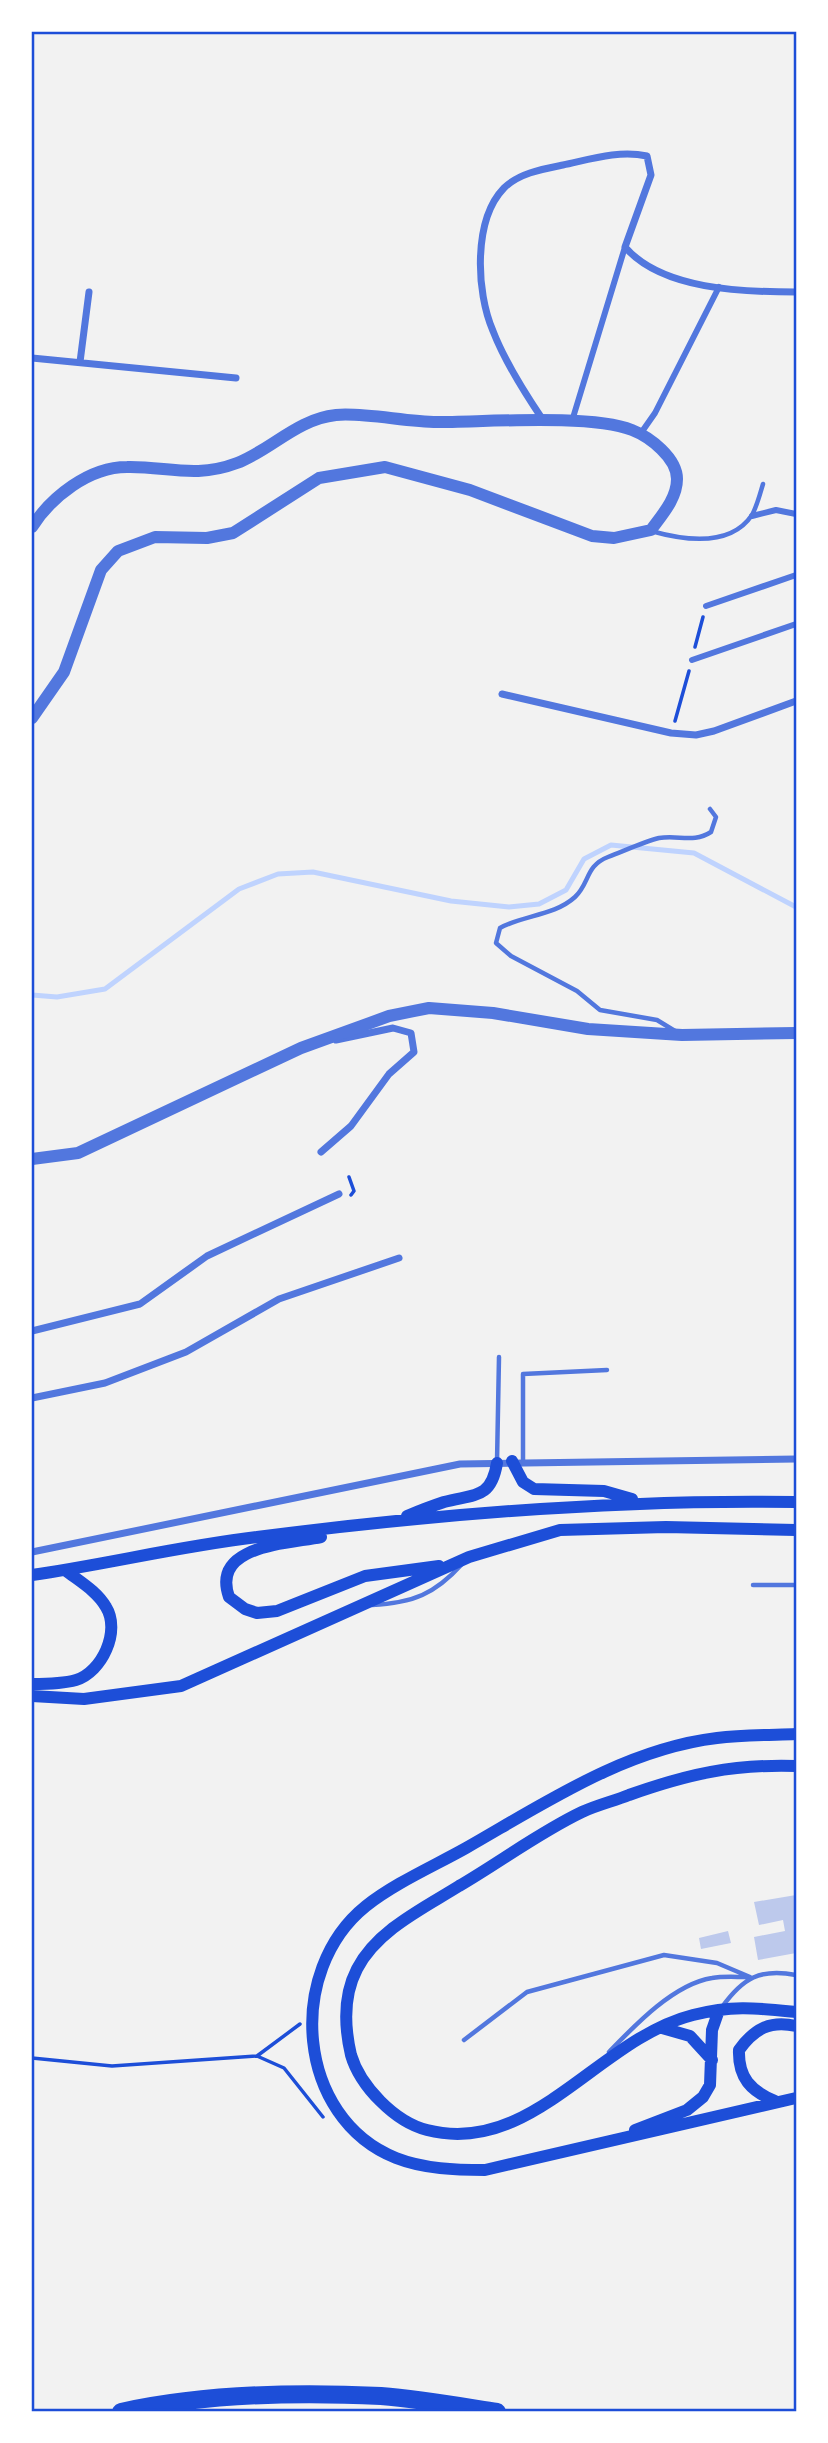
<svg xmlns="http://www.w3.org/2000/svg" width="828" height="2443" viewBox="0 0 828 2443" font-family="Rubik,sans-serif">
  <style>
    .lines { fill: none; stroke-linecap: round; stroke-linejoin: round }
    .stream { stroke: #bfd3fe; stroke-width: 5 }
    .building { fill: #bdc9ec }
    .path { stroke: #1d4ed8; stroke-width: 3.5 }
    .service { stroke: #5277de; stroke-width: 4.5 }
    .pedestrian { stroke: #5277de; stroke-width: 6 }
    .minor { stroke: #5277de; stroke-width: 7 }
    .tertiary { stroke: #5277de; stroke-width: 12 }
    .secondary { stroke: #1d4ed8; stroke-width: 12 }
    .motorway { stroke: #1d4ed8; stroke-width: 18 }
    .neatline { fill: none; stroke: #1d4ed8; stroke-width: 2.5 }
  </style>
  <rect width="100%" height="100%" fill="#f2f2f2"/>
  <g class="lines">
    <!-- stream -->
    <path class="stream" d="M32,995l25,2 48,-8 134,-100 39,-15 35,-2 138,29 58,6 30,-3 27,-14 18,-31 27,-14 83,8 102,54"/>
  </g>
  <!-- building -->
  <path class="building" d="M796,1895v58l-38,7 -4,-23 31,-6 -2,-11 -24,5 -5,-23z
    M728,1931l3,12 -30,6 -2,-11z"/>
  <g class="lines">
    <!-- path -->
    <path class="path" d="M695,647l8,-30
      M675,721l14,-50
      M349,1177l5,14 -3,4
      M300,2024l-43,32 27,12 39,49
      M32,2058l80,8 145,-10"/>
    <!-- service -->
    <path class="service" d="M651,531c32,9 79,17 101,-16 5,-9 8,-21 11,-31
      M675,1031l-18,-11 -57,-10 -23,-19 -66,-35 -15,-13 4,-15c23,-13 54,-12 75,-31 15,-14 10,-31 33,-40 16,-6 35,-15 51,-19 20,-3 35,5 52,-6l5,-15 -6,-8
      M523,1461v-87l84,-4
      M497,1462l2,-105
      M753,1585h43
      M372,1605c41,-2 63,-11 90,-41
      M722,2007c21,-29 38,-39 74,-32
      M464,2040l63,-48 137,-37 53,8 33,14
      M609,2052c26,-27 65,-68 103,-74 11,-2 23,-1 34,-1"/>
    <!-- pedestrian -->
    <path class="pedestrian" d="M572,421l53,-174
      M641,433l14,-20 64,-126
      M752,516l24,-6 20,4
      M706,606l90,-31
      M692,660l104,-36"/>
    <!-- minor -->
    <path class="minor" d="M32,358l204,20
      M80,362l9,-70
      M543,420c-19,-28 -38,-58 -50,-89 -17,-39 -20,-111 11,-143 15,-15 39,-19 59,-23 28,-6 56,-15 84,-9l4,19 -26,72c37,43 118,45 171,45
      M502,694l169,39 25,2 18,-4 82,-30
      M321,1152l30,-26 38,-52 25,-22 -3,-19 -18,-5 -57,12
      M32,1331l108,-27 67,-48 132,-62
      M32,1398l73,-15 81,-31 93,-53 120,-41
      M32,1552l428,-88 336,-5"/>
    <!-- tertiary -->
    <path class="tertiary" d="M32,527c19,-30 57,-60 95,-60 39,-1 68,12 110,-4 34,-13 60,-44 99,-48 26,-3 71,7 101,7 49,0 153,-8 195,8 18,7 45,28 45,49 0,20 -16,37 -26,51l-37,8 -22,-2 -122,-46 -85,-23 -66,11 -86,55 -26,5 -52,-1 -37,14 -17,19 -37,102 -32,46
      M32,1159l46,-6 223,-105 88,-32 40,-8 64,5 95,16 94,6 114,-2"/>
    <!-- secondary -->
    <path class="secondary" d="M512,1461l11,21 11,7 70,2 28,8
      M407,1516c12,-5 25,-10 37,-14 29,-8 47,-2 53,-39
      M321,1537c-34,7 -110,8 -92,60l16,12 12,4 20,-2 88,-35 74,-10
      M32,1575c75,-11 149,-29 225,-38 179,-23 359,-38 539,-35
      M32,1684c13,0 30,0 44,-4 26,-8 45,-49 30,-73 -9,-16 -27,-26 -41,-37
      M32,1696l52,3 97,-13 288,-129 91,-27 106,-3 130,3
      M796,1734c-26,1 -53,1 -79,4 -92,11 -172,65 -251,110 -32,18 -71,35 -100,58 -81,65 -70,212 30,252 28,11 60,12 89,12l311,-72
      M796,1766c-63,-2 -108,8 -167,29 -15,6 -32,10 -47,17 -42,20 -82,50 -123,74 -35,22 -82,44 -102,83 -14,27 -13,56 -6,86 9,31 44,67 76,75 105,27 171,-91 266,-115 40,-10 63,-7 103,-3
      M662,2028l28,8 22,24
      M775,2101c-24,-10 -37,-23 -36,-51 15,-21 31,-30 57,-24
      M635,2130l52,-20 16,-13 7,-12 2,-55 7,-20"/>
    <!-- motorway -->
    <path class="motorway" d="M121,2412c81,-18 177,-20 260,-16 39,3 78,10 116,16"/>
  </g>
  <!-- border -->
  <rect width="828" height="2443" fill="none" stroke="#ffffff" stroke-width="66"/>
  <rect x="33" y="33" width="762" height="2377" class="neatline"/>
</svg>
